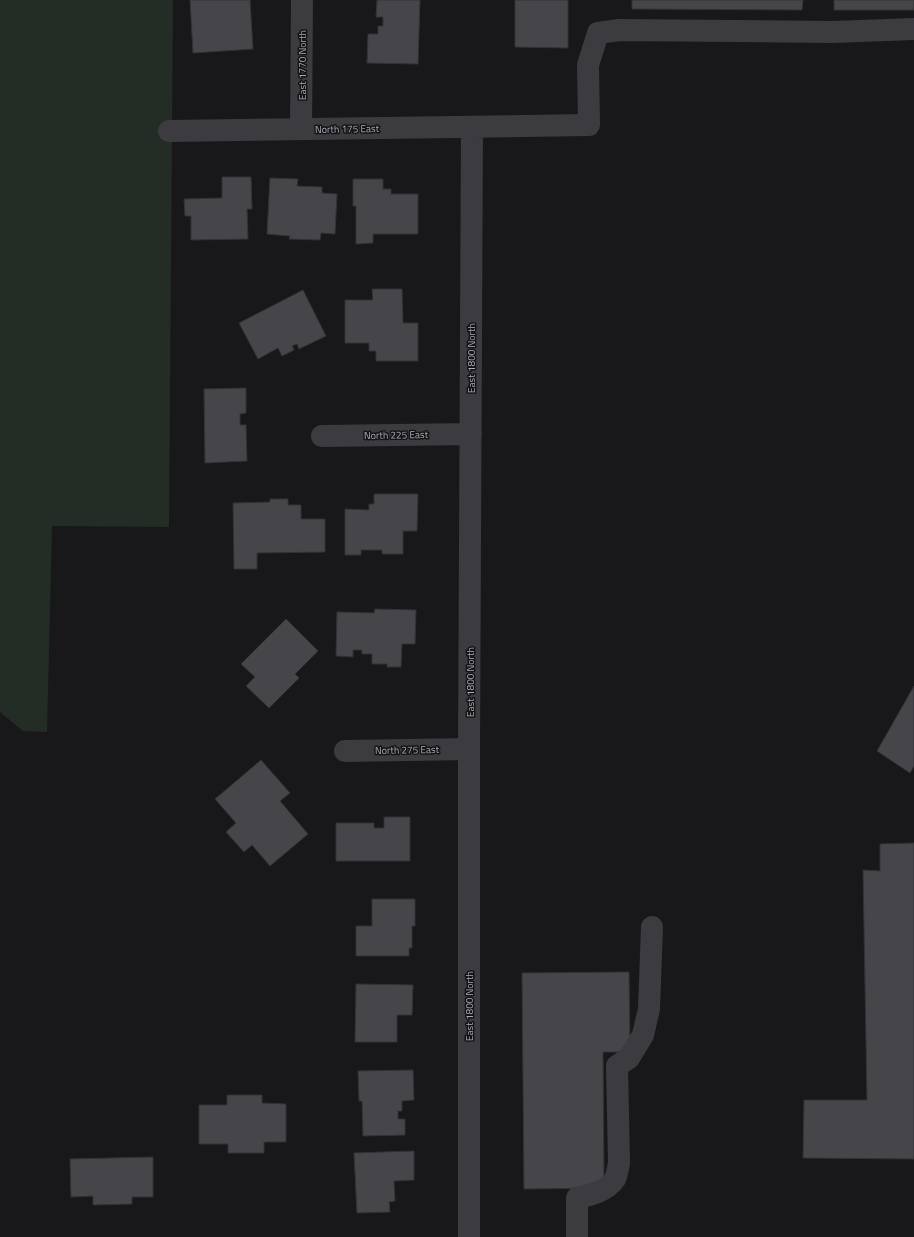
<svg xmlns="http://www.w3.org/2000/svg" width="914" height="1237" viewBox="0 0 914 1237" font-family="'Titillium Web',sans-serif">
  <style>
    .green { fill: #242c26 }
    .building { fill: #46454a; stroke: #333235 }
    .lines { fill: none; stroke-linecap: round; stroke-linejoin: round }
    .minor { stroke: #3c3b40; stroke-width: 22 }
    .labels { text-anchor: middle; dominant-baseline: central; stroke-width: 3; stroke-linejoin: round; paint-order: stroke }
    .street-label { font-size: 10px; fill: #acadb8; stroke: #131315 }
  </style>
  <rect width="100%" height="100%" fill="#18181a"/>
  <!-- green -->
  <path class="green" d="M0,0h173l-4,527 -117,-1 -5,206 -24,-1 -23,-19z"/>
  <!-- building -->
  <path class="building" d="M190,0h60l3,49 -60,4z
    M377,0h43l-2,64 -51,-1 1,-29h10v-8h5v-9h-7z
    M515,0h53v48l-53,-1z
    M632,0h171l-1,10 -170,-1z
    M834,0h80v10h-80z
    M222,177h29l1,32h-5l1,30 -57,1v-24h-6l-1,-17 38,-1z
    M270,178l28,1 -1,7 25,1v6l15,1 -2,40 -14,-1 -1,7 -31,-1 1,-3 -23,-2z
    M353,179h30v10h8v5h27v40h-45v9l-17,1v-38h-3z
    M372,289h30l1,34h15v38h-42v-10h-7v-8h-24v-43h28z
    M303,290l23,46 -27,13 -2,-5 -5,2 2,4 -12,6 -4,-8 -20,11 -19,-36z
    M246,388v25l-6,1v11h6l1,36 -42,2 -1,-74z
    M374,494h44l-1,37h-14v23h-21v-4h-21v5h-16v-46l24,1v-6h5z
    M270,499h18v6h13v14h24v33l-68,1v16h-23l-1,-66 37,-1z
    M375,609l41,1 -1,34h-13l-1,23h-14v-3h-15v-10h-10v-4h-9v7l-17,-1 1,-44 37,1z
    M286,619l32,32 -23,23 4,4 -30,30 -23,-22 9,-9 -14,-13z
    M914,686v80l-4,7 -33,-22z
    M261,760l29,33 -10,8 28,33 -38,32 -18,-21 -8,7 -18,-20 10,-9 -21,-24z
    M384,817h26v44h-74v-38h38v5h10z
    M914,843v316l-111,-1 1,-58h63l-4,-230 17,1v-27z
    M372,899h43v27h-3v22h-3v8h-53v-30h16z
    M629,972l1,80h-27l1,136 -80,1 -2,-216z
    M356,984l57,1 -1,30h-15v27h-42z
    M413,1070l1,30 -12,1v10h-4v8h7v16l-42,1 -1,-35h-3l-1,-30z
    M227,1095h35v8l24,1v38h-22v11h-36v-9h-29v-39h28z
    M414,1151v29l-20,1 1,20 -6,1 1,10 -33,1 -3,-60z
    M153,1157v40h-21v7l-39,1v-9l-22,1 -1,-38z"/>
  <g class="lines">
    <!-- minor -->
    <path class="minor" d="M301,129l1,-129
      M169,131l420,-6 -1,-60 10,-32 21,-3 214,2 81,-3
      M322,436l149,-2
      M345,751l124,-2
      M469,1237v-488l3,-622
      M577,1237v-39c14,-3 30,-7 38,-19 2,-4 3,-11 4,-16l-2,-97 12,-8 14,-23 6,-26 3,-82"/>
  </g>
  <g class="labels">
    <!-- street labels -->
    <g class="street-label">
      <text transform="translate(302 65) rotate(-90)">East 1770 North</text>
      <text transform="translate(347 129) rotate(-1)">North 175 East</text>
      <text transform="translate(471 358) rotate(-90)">East 1800 North</text>
      <text transform="translate(396 435) rotate(-1)">North 225 East</text>
      <text transform="translate(470 682) rotate(-90)">East 1800 North</text>
      <text transform="translate(407 750) rotate(-1)">North 275 East</text>
      <text transform="translate(469 1006) rotate(-90)">East 1800 North</text>
    </g>
  </g>
</svg>
